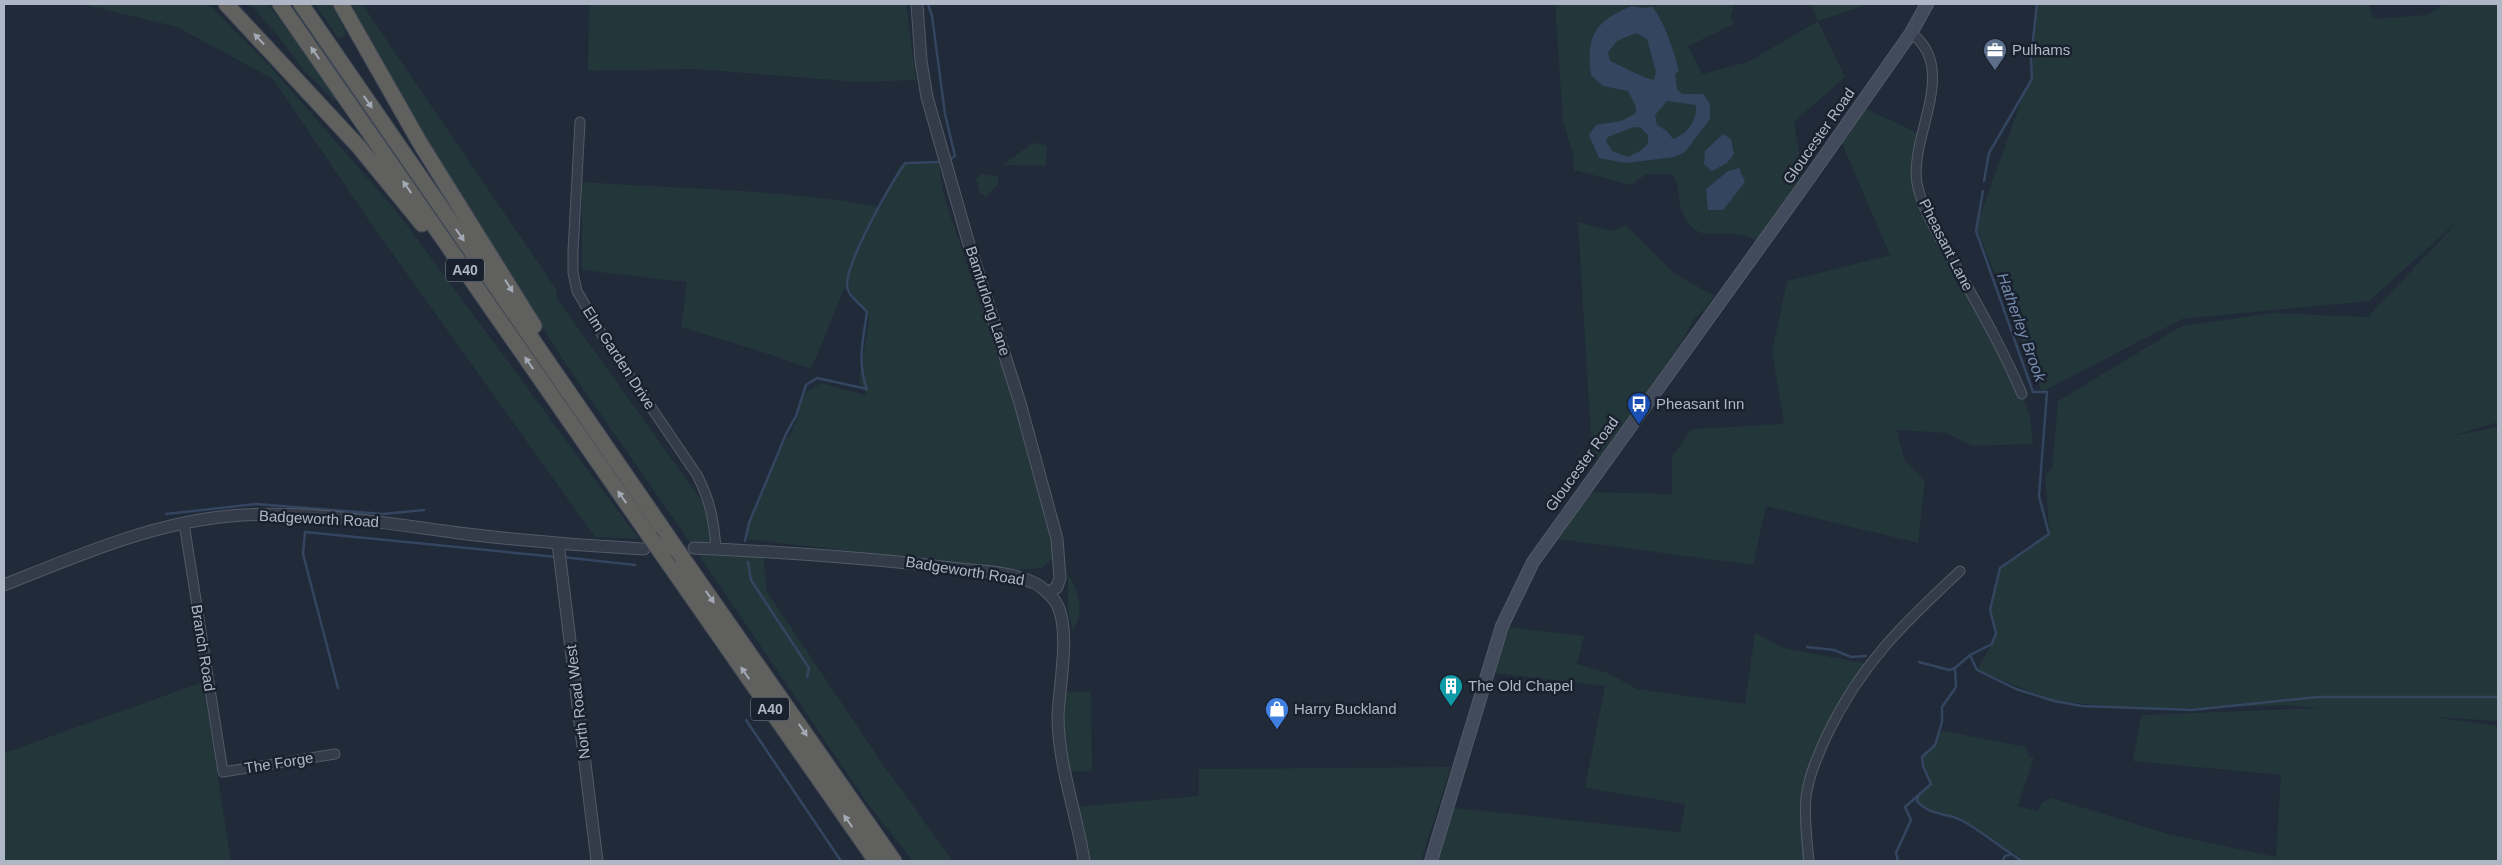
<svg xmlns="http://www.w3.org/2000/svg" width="2502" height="865" font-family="Helvetica,sans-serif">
	<rect width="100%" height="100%" fill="#212a39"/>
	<path fill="#23363a" d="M 82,4 L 207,4 L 211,7 L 270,66 L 398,213 L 639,539 L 595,537 L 370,222 L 273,79 L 177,27 Z
		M 250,4 L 268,4 L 333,90 L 336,102 L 303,69 L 283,42 Z
		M 315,4 L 331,4 L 345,30 L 345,37 L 338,38 Z
		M 351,4 L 362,4 L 556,289 L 558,300 L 714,518 L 716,549 L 763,550 L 767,592 L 884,766 L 953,861 L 913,861 L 868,804 L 694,548 L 565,363 L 458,195 Z
		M 589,4 L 906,4 L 916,80 L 858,82 L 696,69 L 588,71 Z
		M 1555,4 L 1734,4 L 1731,16 L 1734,24 L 1688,46 L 1702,74 L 1748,62 L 1818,21 L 1810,4 L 1869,4 L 1818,21 L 1845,77 L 1794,122 L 1805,184 L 1763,243 C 1755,240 1748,236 1741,235 C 1718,230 1698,245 1683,214 C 1677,202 1682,190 1672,174 L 1646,174 L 1631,185 L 1574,170 L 1573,154 L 1563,120 Z
		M 2037,4 L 2369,4 L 2373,19 L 2427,15 L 2444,4 L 2498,4 L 2498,422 L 2451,436 L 2498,427 L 2497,721 L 2432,717 L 2498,726 L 2498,861 L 2024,861 L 2011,850 L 2015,857 L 1962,820 L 1923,808 L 1917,801 L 1918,796 L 1931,784 L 1923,766 L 1922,757 L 1934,745 L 1939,730 L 2026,747 L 2029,757 L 2034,758 L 2018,806 L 2038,811 L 2042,802 L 2052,798 L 2168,834 L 2276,857 L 2281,775 L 2133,761 L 2141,715 L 2319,708 L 2283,705 L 2152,710 L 2054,701 L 1977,670 L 1992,644 L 1996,633 L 1990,610 L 2000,568 L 2047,535 L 2049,527 L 2045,474 L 2052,468 L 2058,401 L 2182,326 L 2274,313 L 2368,317 L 2459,220 L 2369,301 L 2182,319 L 2042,392 L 1976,227 L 2032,71 Z
		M 1860,106 L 1922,135 L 1919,191 L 2022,394 L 2030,418 L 2033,444 L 1972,446 L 1947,433 L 1897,430 L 1904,459 L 1925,481 L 1918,543 L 1766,506 L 1753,565 L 1550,538 L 1582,492 L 1672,494 L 1672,456 L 1692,429 L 1784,424 L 1772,352 L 1787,281 L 1890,255 L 1839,136 Z
		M 1033,143 L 1047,145 L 1046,166 L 1002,165 Z
		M 904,162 L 938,162 L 944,196 L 1014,404 L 1053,550 L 1053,558 L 1042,568 L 1010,570 L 747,539 L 751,510 L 759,503 L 782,443 L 791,434 L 798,416 L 803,394 L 821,383 L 866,395 L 859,380 L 869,321 L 867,310 L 857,302 L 846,285 L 811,369 L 772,355 L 681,327 L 687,282 L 582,270 L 582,182 C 681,189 784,189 881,207 L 899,167 Z
		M 981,174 L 998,176 L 998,184 L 986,197 L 980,193 L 976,179 Z
		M 1578,222 L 1611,231 L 1626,225 L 1674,273 L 1714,296 L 1707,307 L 1695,318 L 1677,349 L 1599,459 L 1592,454 Z
		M 1068,574 C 1079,592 1085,612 1073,631 L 1068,609 Z
		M 1502,626 L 1584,636 L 1577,664 L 1608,673 L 1637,689 L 1745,704 L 1755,633 L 1784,648 L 1868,664 L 1858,678 L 1808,783 L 1809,861 L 1431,861 L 1447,807 L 1680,832 L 1685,804 L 1585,788 L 1605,686 L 1487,672 Z
		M 203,682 L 231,861 L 4,861 L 4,753 Z
		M 1060,691 L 1091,692 L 1092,771 L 1066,772 Z
		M 1451,767 L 1421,861 L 1084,861 L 1074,807 L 1199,796 L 1199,769 Z"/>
	<path fill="#344560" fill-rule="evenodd" d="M 1632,6 L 1642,8 L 1653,7 C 1666,27 1673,48 1679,71 L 1675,74 L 1677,89 L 1682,94 L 1703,94 L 1710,104 L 1710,119 L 1685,152 L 1674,157 L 1626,163 L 1599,158 L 1589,135 L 1596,125 L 1621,121 L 1636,113 L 1636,107 L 1628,91 L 1603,86 L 1591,75 C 1586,35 1595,21 1632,6 ZM 1636,33 L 1647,39 L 1656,72 L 1654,80 C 1643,78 1622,66 1610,61 L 1608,52 L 1617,41 ZM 1667,101 L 1696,105 C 1697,120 1688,134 1673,139 L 1667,131 L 1657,125 L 1655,115 ZM 1634,127 L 1641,128 L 1648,135 L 1648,144 L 1640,151 L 1628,157 L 1612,151 L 1606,141 L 1608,137 Z
		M 1723,134 L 1731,139 L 1734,154 L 1727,163 L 1712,171 L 1704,164 L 1705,151 Z
		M 1739,168 L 1745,182 L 1723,210 L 1708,210 L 1706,189 L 1728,171 Z"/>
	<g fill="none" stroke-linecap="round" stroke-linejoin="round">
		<path stroke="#344560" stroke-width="2.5" d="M 928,4 L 932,16 L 945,114 L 955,156 L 949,160
			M 1984,181 L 1989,153 L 2032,79 L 2031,57 L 2037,4
			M 166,514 L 256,504 L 383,514 L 424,510
			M 745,541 L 749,523 L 786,434 L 796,416 L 806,385 L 817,378 L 867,389 C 857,364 863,339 867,312 C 861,304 847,296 847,285 C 847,260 890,185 905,163 L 941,162
			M 562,557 L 635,565
			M 748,562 L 751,580 L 809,668 L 807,677
			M 1807,647 L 1834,650 L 1851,657 L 1866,656
			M 1970,655 L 1977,670 L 2016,689 L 2054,701 L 2082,706 L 2192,710 L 2318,697 L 2498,697
			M 1919,662 L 1949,670 L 1955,668
			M 338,688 L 303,554 L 305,532 L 557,557
			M 746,720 L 841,861
			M 1805,780 L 1810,764
			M 1918,796 L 1917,801 C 1931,817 1947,812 1963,821 C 1983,832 2002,849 2022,861
			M 1801,818 L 1804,861
			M 2003,860 L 2005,856 L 2009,855
			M 1898,861 L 1896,853 L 1911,820 L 1905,807 L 1931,784 L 1923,766 L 1922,757 L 1935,745 L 1942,722 L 1942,707 L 1956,687 L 1955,668 L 1970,655 L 1992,644 L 1996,633 L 1990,610 L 2000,568 L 2049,534 L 2039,496 L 2047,392 L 2033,392 L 1976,231 L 1983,191"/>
		<g stroke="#525a67" stroke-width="11">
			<path id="minor" d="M 1911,33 C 1960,69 1909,136 1917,183 C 1922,210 1939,236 1952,259 C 1977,304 2002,347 2022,394
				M 580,122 L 573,251 L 573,273 L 577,291 L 604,338 L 697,475 C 710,500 714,520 716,549
				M 184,523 L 223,772 L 335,754
				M 1809,861 C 1807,840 1804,818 1806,797 C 1809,775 1818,755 1827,735 C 1861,664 1903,624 1960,571"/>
		</g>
		<g stroke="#525a67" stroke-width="13">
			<path id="tertiary" d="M 917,4 L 921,61 L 927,97 L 968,241 L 1020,403 L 1057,539 L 1060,578 L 1057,587 L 1048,593
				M 558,543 L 597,861
				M 694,548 C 780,552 865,557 950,568 C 976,571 1008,571 1032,582 C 1040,585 1050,594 1055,601 C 1072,627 1059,685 1058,716 C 1058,765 1077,814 1084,861
				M 4,585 C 77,556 152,523 230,516 C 309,509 389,524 467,534 C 526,541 585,546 644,549"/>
		</g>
		<g stroke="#525a67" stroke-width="14">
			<path id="secondary" d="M 1431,861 L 1502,626 L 1533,562 L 1805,184 L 1911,33 L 1927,4"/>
		</g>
		<g stroke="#3f4754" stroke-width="17">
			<path id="trunk" d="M 226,4 L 359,147 L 422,224
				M 280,4 L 650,537
				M 301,4 L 667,535
				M 341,4 L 420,143 L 534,326
				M 664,557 L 876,861
				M 682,557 L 894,861"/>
		</g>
		<use href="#minor" stroke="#343c49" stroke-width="9"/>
		<use href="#tertiary" stroke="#343c49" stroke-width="11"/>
		<use href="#secondary" stroke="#424b5c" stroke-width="12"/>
		<use href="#trunk" stroke="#60605e" stroke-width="15"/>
		<g stroke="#3f4754" stroke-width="17" stroke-linecap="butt">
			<path id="trunk-bridge" d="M 667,535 L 682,557
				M 650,537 L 664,557"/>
		</g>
		<use href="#trunk-bridge" stroke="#60605e" stroke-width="15"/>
	</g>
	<defs><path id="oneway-solid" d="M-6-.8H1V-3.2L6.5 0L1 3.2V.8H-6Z" transform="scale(1.25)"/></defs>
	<g fill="#a3aab6">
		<use href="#oneway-solid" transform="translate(259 39) rotate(-133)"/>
		<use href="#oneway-solid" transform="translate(315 53) rotate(-125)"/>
		<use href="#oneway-solid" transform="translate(368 102) rotate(55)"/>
		<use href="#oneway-solid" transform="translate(407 187) rotate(-125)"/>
		<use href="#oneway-solid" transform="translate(460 235) rotate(55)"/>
		<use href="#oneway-solid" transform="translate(509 286) rotate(58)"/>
		<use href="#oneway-solid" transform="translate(529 363) rotate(-125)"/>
		<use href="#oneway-solid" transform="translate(622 497) rotate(-125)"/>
		<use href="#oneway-solid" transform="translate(710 597) rotate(55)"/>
		<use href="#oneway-solid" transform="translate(745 673) rotate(-125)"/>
		<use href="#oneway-solid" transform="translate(803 730) rotate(55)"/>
		<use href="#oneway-solid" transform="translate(848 821) rotate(-125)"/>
	</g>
	<defs>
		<g id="office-pin" transform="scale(1.25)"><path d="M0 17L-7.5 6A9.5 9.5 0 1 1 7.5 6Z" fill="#5c6f8a" stroke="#1a212e"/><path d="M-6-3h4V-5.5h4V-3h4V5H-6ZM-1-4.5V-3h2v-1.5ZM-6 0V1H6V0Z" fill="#fff"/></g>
		<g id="bus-pin" transform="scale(1.25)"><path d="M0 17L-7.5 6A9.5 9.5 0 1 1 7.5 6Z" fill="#1a4fb4" stroke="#1a212e"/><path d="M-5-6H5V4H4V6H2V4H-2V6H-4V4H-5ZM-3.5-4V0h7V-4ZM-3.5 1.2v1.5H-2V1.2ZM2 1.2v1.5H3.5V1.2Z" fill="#fff"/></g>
		<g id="building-pin" transform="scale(1.25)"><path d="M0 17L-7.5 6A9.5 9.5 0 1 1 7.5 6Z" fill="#0f9aa8" stroke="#1a212e"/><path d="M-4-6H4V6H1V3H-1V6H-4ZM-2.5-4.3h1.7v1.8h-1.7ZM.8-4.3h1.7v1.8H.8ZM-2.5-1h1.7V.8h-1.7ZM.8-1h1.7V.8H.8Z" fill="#fff"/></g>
		<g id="shop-pin" transform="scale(1.25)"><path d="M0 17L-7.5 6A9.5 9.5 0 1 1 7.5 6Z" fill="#3f7fe0" stroke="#1a212e"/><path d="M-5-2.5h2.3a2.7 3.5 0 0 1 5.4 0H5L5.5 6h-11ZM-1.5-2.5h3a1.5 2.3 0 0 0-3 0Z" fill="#fff"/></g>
	</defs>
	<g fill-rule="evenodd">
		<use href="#office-pin" x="1995" y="50"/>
		<use href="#bus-pin" x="1639" y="404"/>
		<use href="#building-pin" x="1451" y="686"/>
		<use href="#shop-pin" x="1277" y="709"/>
	</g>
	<g text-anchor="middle" stroke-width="5" stroke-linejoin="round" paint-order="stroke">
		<g fill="#1a212e" stroke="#828a98" stroke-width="1">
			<rect x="446" y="258.5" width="38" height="23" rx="4"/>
			<rect x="751" y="697.5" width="38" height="23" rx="4"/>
		</g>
		<g font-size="14" font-weight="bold" fill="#afb7c6">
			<text x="465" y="275">A40</text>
			<text x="770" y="714">A40</text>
		</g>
		<g font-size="15" fill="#afb7c6" stroke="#1a212e" text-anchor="start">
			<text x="2012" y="55">Pulhams</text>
			<text x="1656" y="409">Pheasant Inn</text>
			<text x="1468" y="691">The Old Chapel</text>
			<text x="1294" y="714">Harry Buckland</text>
		</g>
		<g font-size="15" fill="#afb7c6" stroke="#1a212e">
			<text transform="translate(1819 136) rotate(-55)" y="5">Gloucester Road</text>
			<text transform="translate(1946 245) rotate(63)" y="5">Pheasant Lane</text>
			<text transform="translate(988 301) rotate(72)" y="5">Bamfurlong Lane</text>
			<text transform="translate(619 358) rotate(57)" y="5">Elm Garden Drive</text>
			<text transform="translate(1582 464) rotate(-54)" y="5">Gloucester Road</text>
			<text transform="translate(319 519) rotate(3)" y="5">Badgeworth Road</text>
			<text transform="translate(965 571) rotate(9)" y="5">Badgeworth Road</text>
			<text transform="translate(203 648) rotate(81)" y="5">Branch Road</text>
			<text transform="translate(578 702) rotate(-97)" y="5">North Road West</text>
			<text transform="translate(279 763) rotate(-9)" y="5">The Forge</text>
		</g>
		<g font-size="16" font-style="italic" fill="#768cae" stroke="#1a212e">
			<text transform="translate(2022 327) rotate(70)" y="6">Hatherley Brook</text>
		</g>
	</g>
	<rect width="2502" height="865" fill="none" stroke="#afb7c6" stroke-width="10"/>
</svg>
